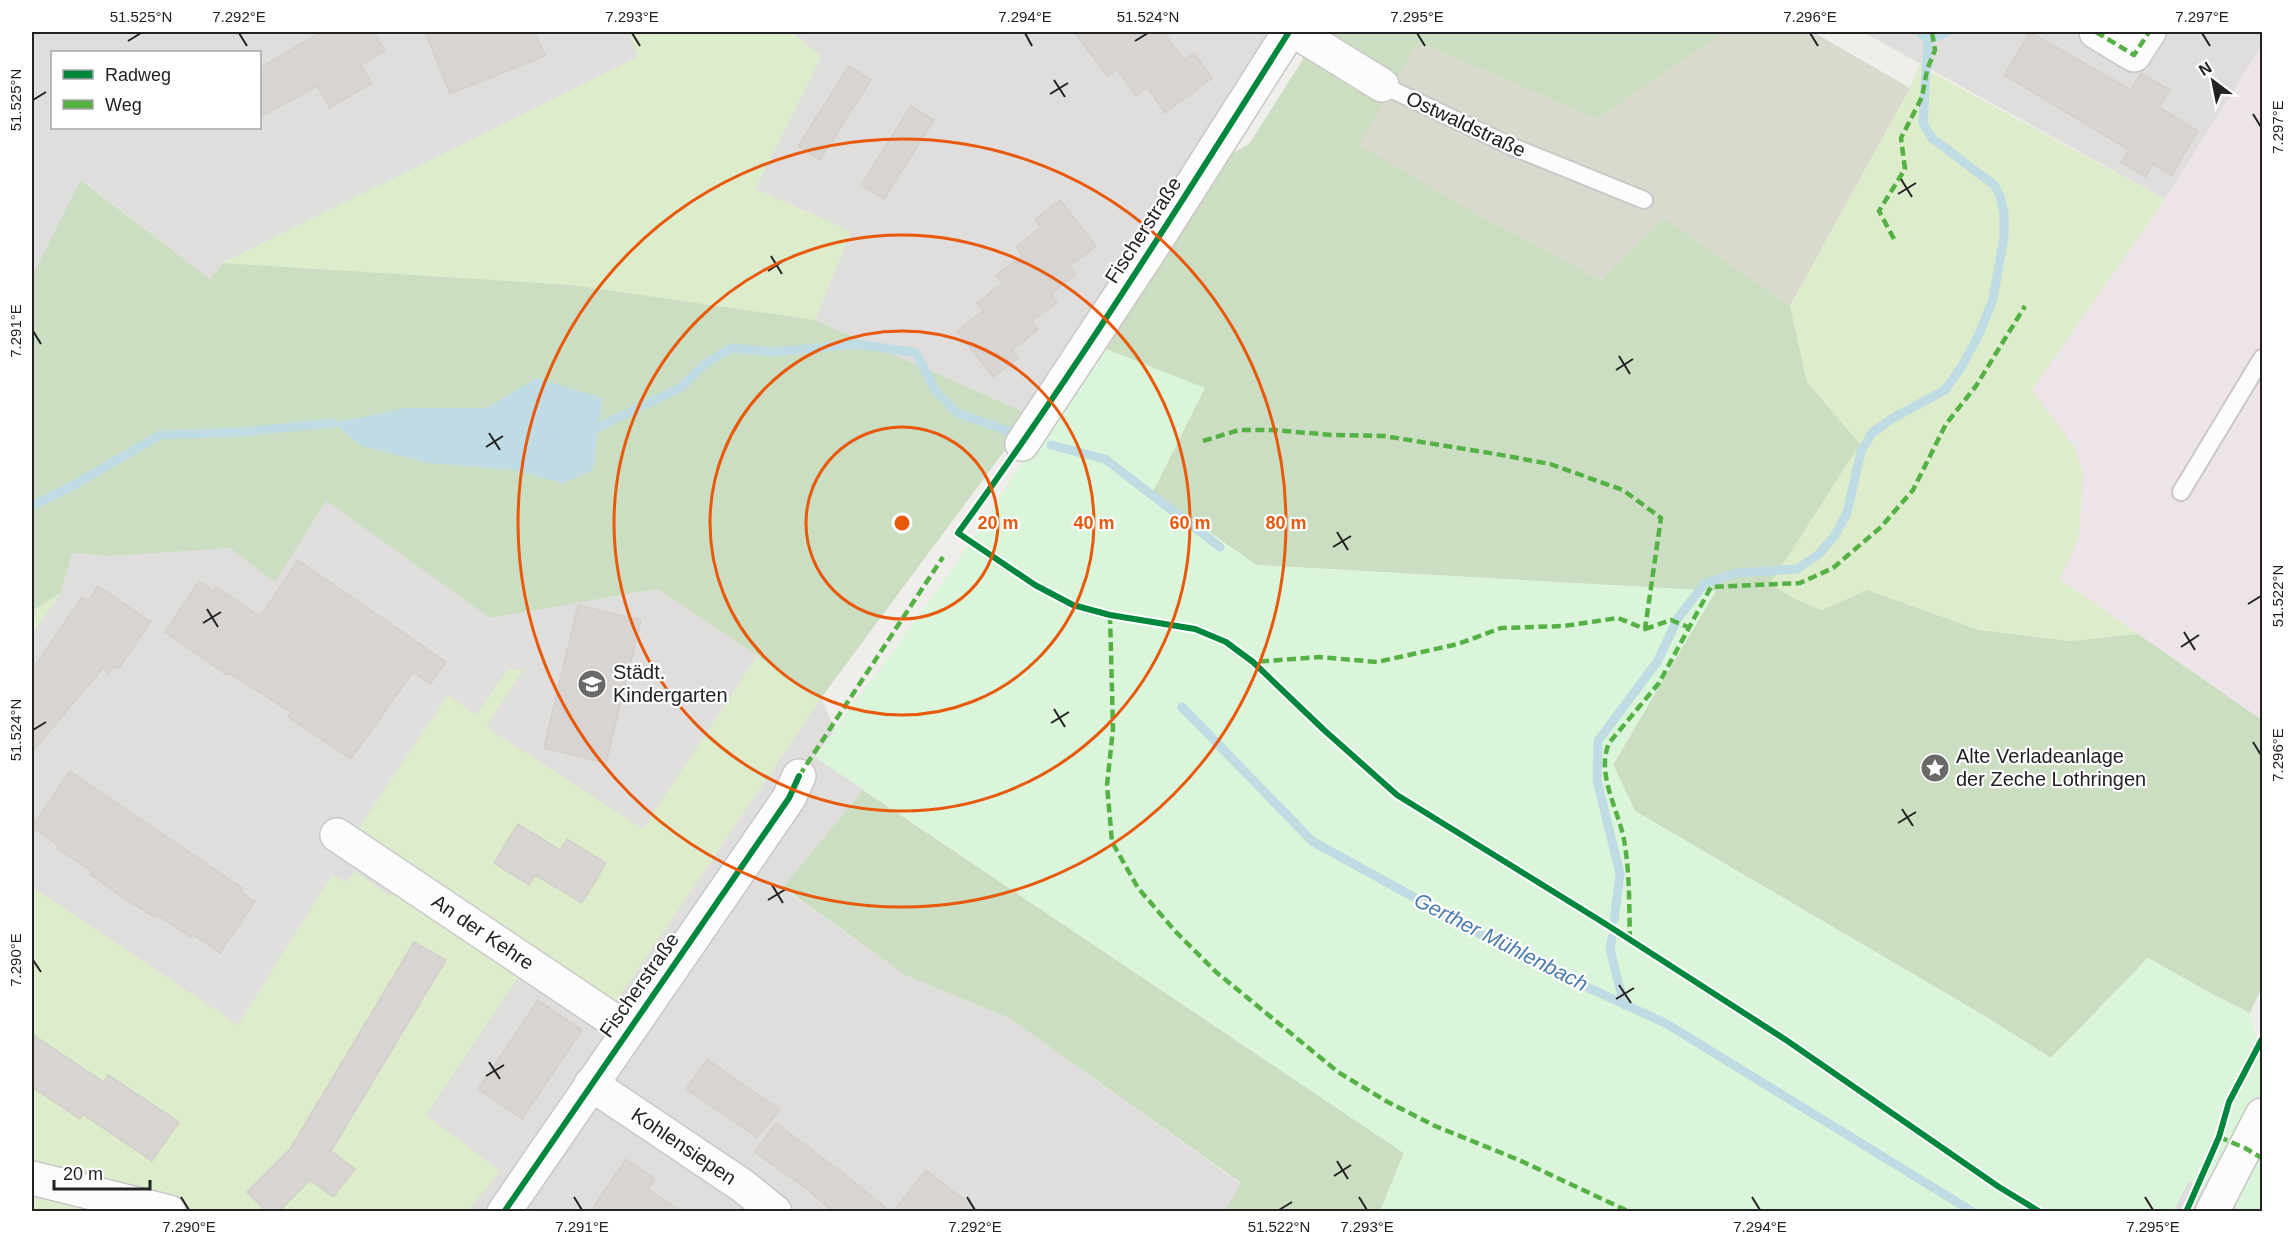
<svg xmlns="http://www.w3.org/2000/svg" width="2294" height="1243" font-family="Helvetica,sans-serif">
	<rect width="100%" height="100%" fill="#f0eeeb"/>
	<path fill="#dfdedc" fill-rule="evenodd" d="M 32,32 L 628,32 L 639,57 L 223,263 L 210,279 L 82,180 L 32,276 ZM 52,52 L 260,52 L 260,128 L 52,128 Z
		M 791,32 L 1275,32 L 1031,415 L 815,320 L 851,231 L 755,189 L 821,56 Z
		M 1863,32 L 2262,32 L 2262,46 L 2165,199 Z
		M 326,501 L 490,618 L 657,589 L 821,698 L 863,790 L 783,888 L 905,975 L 1009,1018 L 1241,1184 L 1225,1212 L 32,1212 L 32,611 L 61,593 L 72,553 L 110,556 L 230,547 Z"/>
	<path fill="#ede4e9" d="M 2262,46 L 2262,720 L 2059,579 L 2079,538 L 2032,390 L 2165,199 Z"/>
	<path fill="#d9d9cd" d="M 1725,32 L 1813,32 L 1910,88 L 1790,306 L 1664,218 L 1601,280 L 1477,214 L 1358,145 L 1418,42 L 1597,119 Z"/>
	<path fill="#ddeccb" d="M 628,32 L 791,32 L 821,56 L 755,189 L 851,231 L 815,320 L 572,285 L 223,263 L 638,57 Z
		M 1920,63 L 1927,70 L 2165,199 L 2032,390 L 2075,448 L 2083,474 L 2079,538 L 2060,579 L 2138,634 L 2070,641 L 1979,630 L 1867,590 L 1822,610 L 1797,600 L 1769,583 L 1860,444 L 1807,382 L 1790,306 L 1910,88 Z
		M 61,593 L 32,634 L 32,611 Z
		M 757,656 L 821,698 L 614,1005 L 537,949 L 426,1115 L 500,1171 L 468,1211 L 32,1211 L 32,887 L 238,1025 L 332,875 L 346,882 L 356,871 L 389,896 L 404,860 L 358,829 L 448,695 L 476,715 L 508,669 L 523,670 L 486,727 L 643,829 Z"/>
	<path fill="#cbdec1" d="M 1314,32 L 1725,32 L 1597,119 L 1418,42 L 1359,145 L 1477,214 L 1601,280 L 1664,218 L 1790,306 L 1807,382 L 1860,444 L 1770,584 L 1797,600 L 1822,610 L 1867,590 L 1979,630 L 2070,641 L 2138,634 L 2262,720 L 2262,987 L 2250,1013 L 2212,994 L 2148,958 L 2051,1058 L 1983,1015 L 1635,811 L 1613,765 L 1715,591 L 1256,565 L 1153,492 L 1099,346 L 1218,161 L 1249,144 L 1302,61 Z
		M 81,180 L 210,279 L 223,263 L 572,285 L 815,320 L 1031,415 L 821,698 L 657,589 L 490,618 L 326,501 L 275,582 L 230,548 L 110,556 L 72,553 L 61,593 L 32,611 L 32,276 Z
		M 863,790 L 1404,1153 L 1380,1211 L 1225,1211 L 1241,1183 L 1009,1018 L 905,975 L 783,887 Z"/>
	<path fill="#daf5da" d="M 1099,346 L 1205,388 L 1153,492 L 1256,565 L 1716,591 L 1613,764 L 1635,811 L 1983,1015 L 2051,1058 L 2148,958 L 2212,994 L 2250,1013 L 2262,1064 L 2262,1211 L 1380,1211 L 1404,1153 L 815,757 L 947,577 Z"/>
	<path fill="#e0dfde" d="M 326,501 L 490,618 L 526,638 L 475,711 L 448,695 L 358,829 L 238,1025 L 192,993 L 412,671 L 430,684 L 446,663 L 291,557 Z"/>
	<path fill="#bfdbe3" d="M 537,378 L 602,398 L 593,470 L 563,483 L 513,470 L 428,463 L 361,446 L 333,423 L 405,408 L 486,408 Z"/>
	<path fill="#dedddd" d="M 2189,1181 L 2237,1207 L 2235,1211 L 2173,1212 Z"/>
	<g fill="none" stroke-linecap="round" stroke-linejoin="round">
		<path stroke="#bfdbe3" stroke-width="9" d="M 1928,40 L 1947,32
			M 599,427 L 681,387 L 705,364 L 731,348 L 772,352 L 858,344 L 916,353 L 935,390 L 957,413 L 1011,432
			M 1051,445 L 1105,459 L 1220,547
			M 32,506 L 72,486 L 160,435 L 242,432 L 333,423
			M 1182,707 L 1312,841 L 1522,957 L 1667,1024 L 1973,1212
			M 1614,920 L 1620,874 L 1597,780 L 1598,741 L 1657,662 L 1678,618 L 1705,583 L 1737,573 L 1797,569 L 1818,555 L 1835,535 L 1847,513 L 1861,451 L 1872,433 L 1893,418 L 1945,390 L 1962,366 L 1980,332 L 1993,299 L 2004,237 L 2004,213 L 2000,196 L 1994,185 L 1932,138 L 1923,123 L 1928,40 L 1920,32
			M 1612,938 L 1610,949 L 1624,1005"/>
	</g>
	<path fill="#d7d4d2" stroke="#d3d0cc" stroke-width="1.5" d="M 321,32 L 374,32 L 385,51 L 361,65 L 372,83 L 330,108 L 317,86 L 260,117 L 260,68 Z
		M 425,32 L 535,32 L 545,56 L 450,94 Z
		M 1074,32 L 1163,32 L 1184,60 L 1194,53 L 1212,78 L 1165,113 L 1147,87 L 1136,96 L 1117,69 L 1107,76 Z
		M 2030,32 L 2131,90 L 2141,73 L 2170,90 L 2159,107 L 2198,131 L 2171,176 L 2153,164 L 2146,177 L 2121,162 L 2129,150 L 2004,75 Z
		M 849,66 L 871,80 L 820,160 L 798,146 Z
		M 911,106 L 934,120 L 884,199 L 861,185 Z
		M 1060,200 L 1096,246 L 1070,266 L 1076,274 L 1051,294 L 1057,302 L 1031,322 L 1038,330 L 1012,350 L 1018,358 L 993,377 L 957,331 L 983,311 L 977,303 L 1003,283 L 996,275 L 1022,255 L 1016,247 L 1041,227 L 1035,219 Z
		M 298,560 L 446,662 L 430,684 L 413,672 L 351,759 L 288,717 L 291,712 L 229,673 L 227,675 L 165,632 L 199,581 L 214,591 L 217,587 L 260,617 Z
		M 98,586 L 151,622 L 118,669 L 114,666 L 109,673 L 103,668 L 32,752 L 32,670 L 82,597 L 88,601 Z
		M 578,605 L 641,620 L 606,763 L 544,748 Z
		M 70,771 L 242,888 L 240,891 L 255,902 L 220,953 L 192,934 L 191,937 L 156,914 L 154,917 L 119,895 L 90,874 L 92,871 L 57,848 L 59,846 L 32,827 Z
		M 518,824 L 560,850 L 567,839 L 606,863 L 582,903 L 535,875 L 529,885 L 494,863 Z
		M 414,942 L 446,960 L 331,1151 L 355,1169 L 333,1197 L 310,1180 L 278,1212 L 267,1212 L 247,1192 L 290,1149 Z
		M 538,1000 L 582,1030 L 522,1119 L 478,1089 Z
		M 32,1034 L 104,1082 L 108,1075 L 179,1122 L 152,1161 L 82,1114 L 80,1119 L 32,1087 Z
		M 707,1059 L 780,1110 L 757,1137 L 686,1089 Z
		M 776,1123 L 847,1176 L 891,1212 L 834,1212 L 804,1187 L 755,1152 Z
		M 626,1159 L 655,1179 L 648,1189 L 682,1212 L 590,1212 Z
		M 926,1170 L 980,1212 L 893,1212 Z"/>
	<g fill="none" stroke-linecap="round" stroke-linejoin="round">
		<g stroke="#c9c8c7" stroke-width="20">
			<path id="service" d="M 1382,85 L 1513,147 L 1644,200
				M 2181,492 L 2262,358"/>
		</g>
		<g stroke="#c9c8c7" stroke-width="36">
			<path id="minor" d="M 1296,32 L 1382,85
				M 2096,32 L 2134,55 L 2149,32
				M 1022,444 L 1158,238 L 1289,32
				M 337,835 L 628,1030
				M 591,1084 L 743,1186 L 775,1212
				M 32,1178 L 169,1212
				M 504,1212 L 789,798 L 799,776"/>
		</g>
		<g stroke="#c9c8c7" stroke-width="36">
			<path id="tertiary" d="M 2212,1212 L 2262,1115"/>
		</g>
		<use href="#service" stroke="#fdfcfc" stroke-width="16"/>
		<use href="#minor" stroke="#fdfcfc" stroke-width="33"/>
		<use href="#tertiary" stroke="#fdfcfc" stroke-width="33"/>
		<path stroke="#55b145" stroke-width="4.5" stroke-dasharray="9 4.5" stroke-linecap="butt" d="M 2096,32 L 2134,55 L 2149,32
			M 1894,239 L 1879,211 L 1905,169 L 1901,138 L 1922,97 L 1927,70 L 1935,50 L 1932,32
			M 1203,441 L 1239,430 L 1273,430 L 1332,435 L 1384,436 L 1496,454 L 1550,464 L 1623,490 L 1661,518 L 1645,629 L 1618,618 L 1564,626 L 1501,628 L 1458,644 L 1377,662 L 1319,657 L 1253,662
			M 1110,615 L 1113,729 L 1107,785 L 1112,842 L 1138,888 L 1175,931 L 1216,972 L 1338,1072 L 1386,1101 L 1435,1126 L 1519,1160 L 1630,1212
			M 1645,629 L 1671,620 L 1688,627
			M 799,776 L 943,557
			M 1630,940 C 1629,909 1630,877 1625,846 C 1621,813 1595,776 1609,743 L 1659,683 L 1711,587 L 1800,583 L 1833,568 L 1881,527 L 1913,490 L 1946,424 L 1976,386 L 2025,306
			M 2219,1137 L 2245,1148 L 2262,1158"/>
		<g stroke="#fff" stroke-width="10">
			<path id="cycleway" d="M 1289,32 C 1182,201 1076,371 958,533 L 1035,585 L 1073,605 L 1110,615 L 1195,629 L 1226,642 L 1253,662 L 1324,730 L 1397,795 L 1604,923 L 1786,1040 L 1999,1187 L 2040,1212
				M 504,1212 L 789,798 L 799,776
				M 2186,1212 L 2219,1137 L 2229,1102 L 2262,1039"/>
		</g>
		<use href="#cycleway" stroke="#00873e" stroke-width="6"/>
	</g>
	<path fill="none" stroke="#222" stroke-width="2" d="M 239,33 L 247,46M 632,33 L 640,46M 1025,33 L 1032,46M 1417,33 L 1425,46M 1810,33 L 1818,46M 2202,33 L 2210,46M 128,41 L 141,33M 1135,41 L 1148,33M 1054,80 L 1065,97M 1050,94 L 1068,83M 33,100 L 46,92M 2253,114 L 2261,127M 1901,179 L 1912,197M 1898,194 L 1916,183M 771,256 L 782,274M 768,271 L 786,259M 33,331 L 41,344M 1619,356 L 1630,374M 1616,370 L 1633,359M 489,433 L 500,450M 486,447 L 503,436M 1337,532 L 1348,550M 1333,547 L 1351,536M 2248,604 L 2261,596M 207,609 L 218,627M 203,623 L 221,612M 2184,632 L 2195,650M 2181,647 L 2199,635M 1054,709 L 1065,727M 1051,723 L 1069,712M 33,730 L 46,722M 2253,742 L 2261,755M 1902,809 L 1913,826M 1898,823 L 1916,812M 772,885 L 783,903M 768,900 L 786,889M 33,960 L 41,972M 1619,985 L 1631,1003M 1616,999 L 1634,988M 489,1062 L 500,1079M 486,1076 L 504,1065M 1337,1161 L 1348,1179M 1334,1176 L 1351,1165M 181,1197 L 189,1210M 574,1197 L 582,1210M 967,1197 L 975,1210M 1359,1197 L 1367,1210M 1752,1197 L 1760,1210M 2145,1197 L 2153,1210M 1279,1210 L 1292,1202"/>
	<g fill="none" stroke="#e8590c" stroke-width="3">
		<circle cx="902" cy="523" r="96"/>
		<circle cx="902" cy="523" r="192"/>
		<circle cx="902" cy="523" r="288"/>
		<circle cx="902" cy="523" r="384"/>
	</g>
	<defs>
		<g id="school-disc" transform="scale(1.5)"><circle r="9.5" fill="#6a6968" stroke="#fff"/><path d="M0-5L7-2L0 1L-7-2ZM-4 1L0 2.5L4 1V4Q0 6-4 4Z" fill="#fff"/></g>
		<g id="sight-disc" transform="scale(1.5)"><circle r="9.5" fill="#6a6968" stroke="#fff"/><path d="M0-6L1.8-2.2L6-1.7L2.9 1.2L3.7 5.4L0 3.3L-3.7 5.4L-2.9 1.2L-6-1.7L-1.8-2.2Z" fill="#fff"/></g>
	</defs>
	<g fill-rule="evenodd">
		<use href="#school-disc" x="592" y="684"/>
		<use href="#sight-disc" x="1935" y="768"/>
	</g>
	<g text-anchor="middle" stroke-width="4.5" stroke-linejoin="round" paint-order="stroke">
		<g font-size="20" fill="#222" stroke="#fff">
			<text transform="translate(1466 124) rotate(25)" y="7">Ostwaldstraße</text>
			<text transform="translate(1143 230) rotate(-57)" y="7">Fischerstraße</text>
			<text transform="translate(483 932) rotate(34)" y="7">An der Kehre</text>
			<text transform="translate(639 985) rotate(-55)" y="7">Fischerstraße</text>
			<text transform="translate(684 1146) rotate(34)" y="7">Kohlensiepen</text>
		</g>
		<g font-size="20" fill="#222" stroke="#fff" text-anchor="start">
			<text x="613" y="679">Städt.<tspan x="613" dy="23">Kindergarten</tspan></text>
			<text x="1956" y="763">Alte Verladeanlage<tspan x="1956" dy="23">der Zeche Lothringen</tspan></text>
		</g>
		<g font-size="21" font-style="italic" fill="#4a7aab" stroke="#fff">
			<text transform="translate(1501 942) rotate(27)" y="7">Gerther Mühlenbach</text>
		</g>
	</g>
	<circle cx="902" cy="523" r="9" fill="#e8590c" stroke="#fff" stroke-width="3"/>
	<g font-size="18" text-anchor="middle" font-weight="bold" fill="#e8590c" stroke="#fff" stroke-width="4.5" stroke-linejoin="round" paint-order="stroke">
		<text x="998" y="529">20 m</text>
		<text x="1094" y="529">40 m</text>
		<text x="1190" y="529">60 m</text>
		<text x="1286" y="529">80 m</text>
	</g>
	<rect width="2294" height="1243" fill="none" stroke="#ffffff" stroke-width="66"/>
	<rect x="51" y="51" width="210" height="78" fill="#ffffff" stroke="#a7a7a7" stroke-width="1.5"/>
	<rect x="63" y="70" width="30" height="9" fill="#00873e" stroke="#a7a7a7" stroke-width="1.5"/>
	<text x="105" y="81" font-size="18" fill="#222222">Radweg</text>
	<rect x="63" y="100" width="30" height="9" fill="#55b145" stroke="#a7a7a7" stroke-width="1.5"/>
	<text x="105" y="111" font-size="18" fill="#222222">Weg</text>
	<g transform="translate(2213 81) rotate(328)" stroke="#ffffff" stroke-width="4.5" paint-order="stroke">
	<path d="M0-4.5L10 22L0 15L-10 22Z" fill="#222222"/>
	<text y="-9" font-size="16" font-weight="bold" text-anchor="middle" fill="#222222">N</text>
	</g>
	<path d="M54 1180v9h96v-9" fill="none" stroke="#222222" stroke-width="3"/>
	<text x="63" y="1180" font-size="18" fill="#222222" stroke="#ffffff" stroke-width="4.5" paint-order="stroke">20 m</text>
	<rect x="33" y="33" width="2228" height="1177" fill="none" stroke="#222" stroke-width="2"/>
	<g font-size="15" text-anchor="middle" fill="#222">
		<text x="141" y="22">51.525°N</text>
		<text x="239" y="22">7.292°E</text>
		<text x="632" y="22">7.293°E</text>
		<text x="1025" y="22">7.294°E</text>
		<text x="1148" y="22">51.524°N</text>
		<text x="1417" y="22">7.295°E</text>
		<text x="1810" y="22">7.296°E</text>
		<text x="2202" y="22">7.297°E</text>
		<text transform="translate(16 100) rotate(-90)" y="5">51.525°N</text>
		<text transform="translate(2278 127) rotate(-90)" y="5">7.297°E</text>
		<text transform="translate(16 331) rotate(-90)" y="5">7.291°E</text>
		<text transform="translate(2278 596) rotate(-90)" y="5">51.522°N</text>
		<text transform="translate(16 730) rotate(-90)" y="5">51.524°N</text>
		<text transform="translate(2278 755) rotate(-90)" y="5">7.296°E</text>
		<text transform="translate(16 960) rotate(-90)" y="5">7.290°E</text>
		<text x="189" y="1232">7.290°E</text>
		<text x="582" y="1232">7.291°E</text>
		<text x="975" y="1232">7.292°E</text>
		<text x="1279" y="1232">51.522°N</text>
		<text x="1367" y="1232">7.293°E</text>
		<text x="1760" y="1232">7.294°E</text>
		<text x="2153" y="1232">7.295°E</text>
	</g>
</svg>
